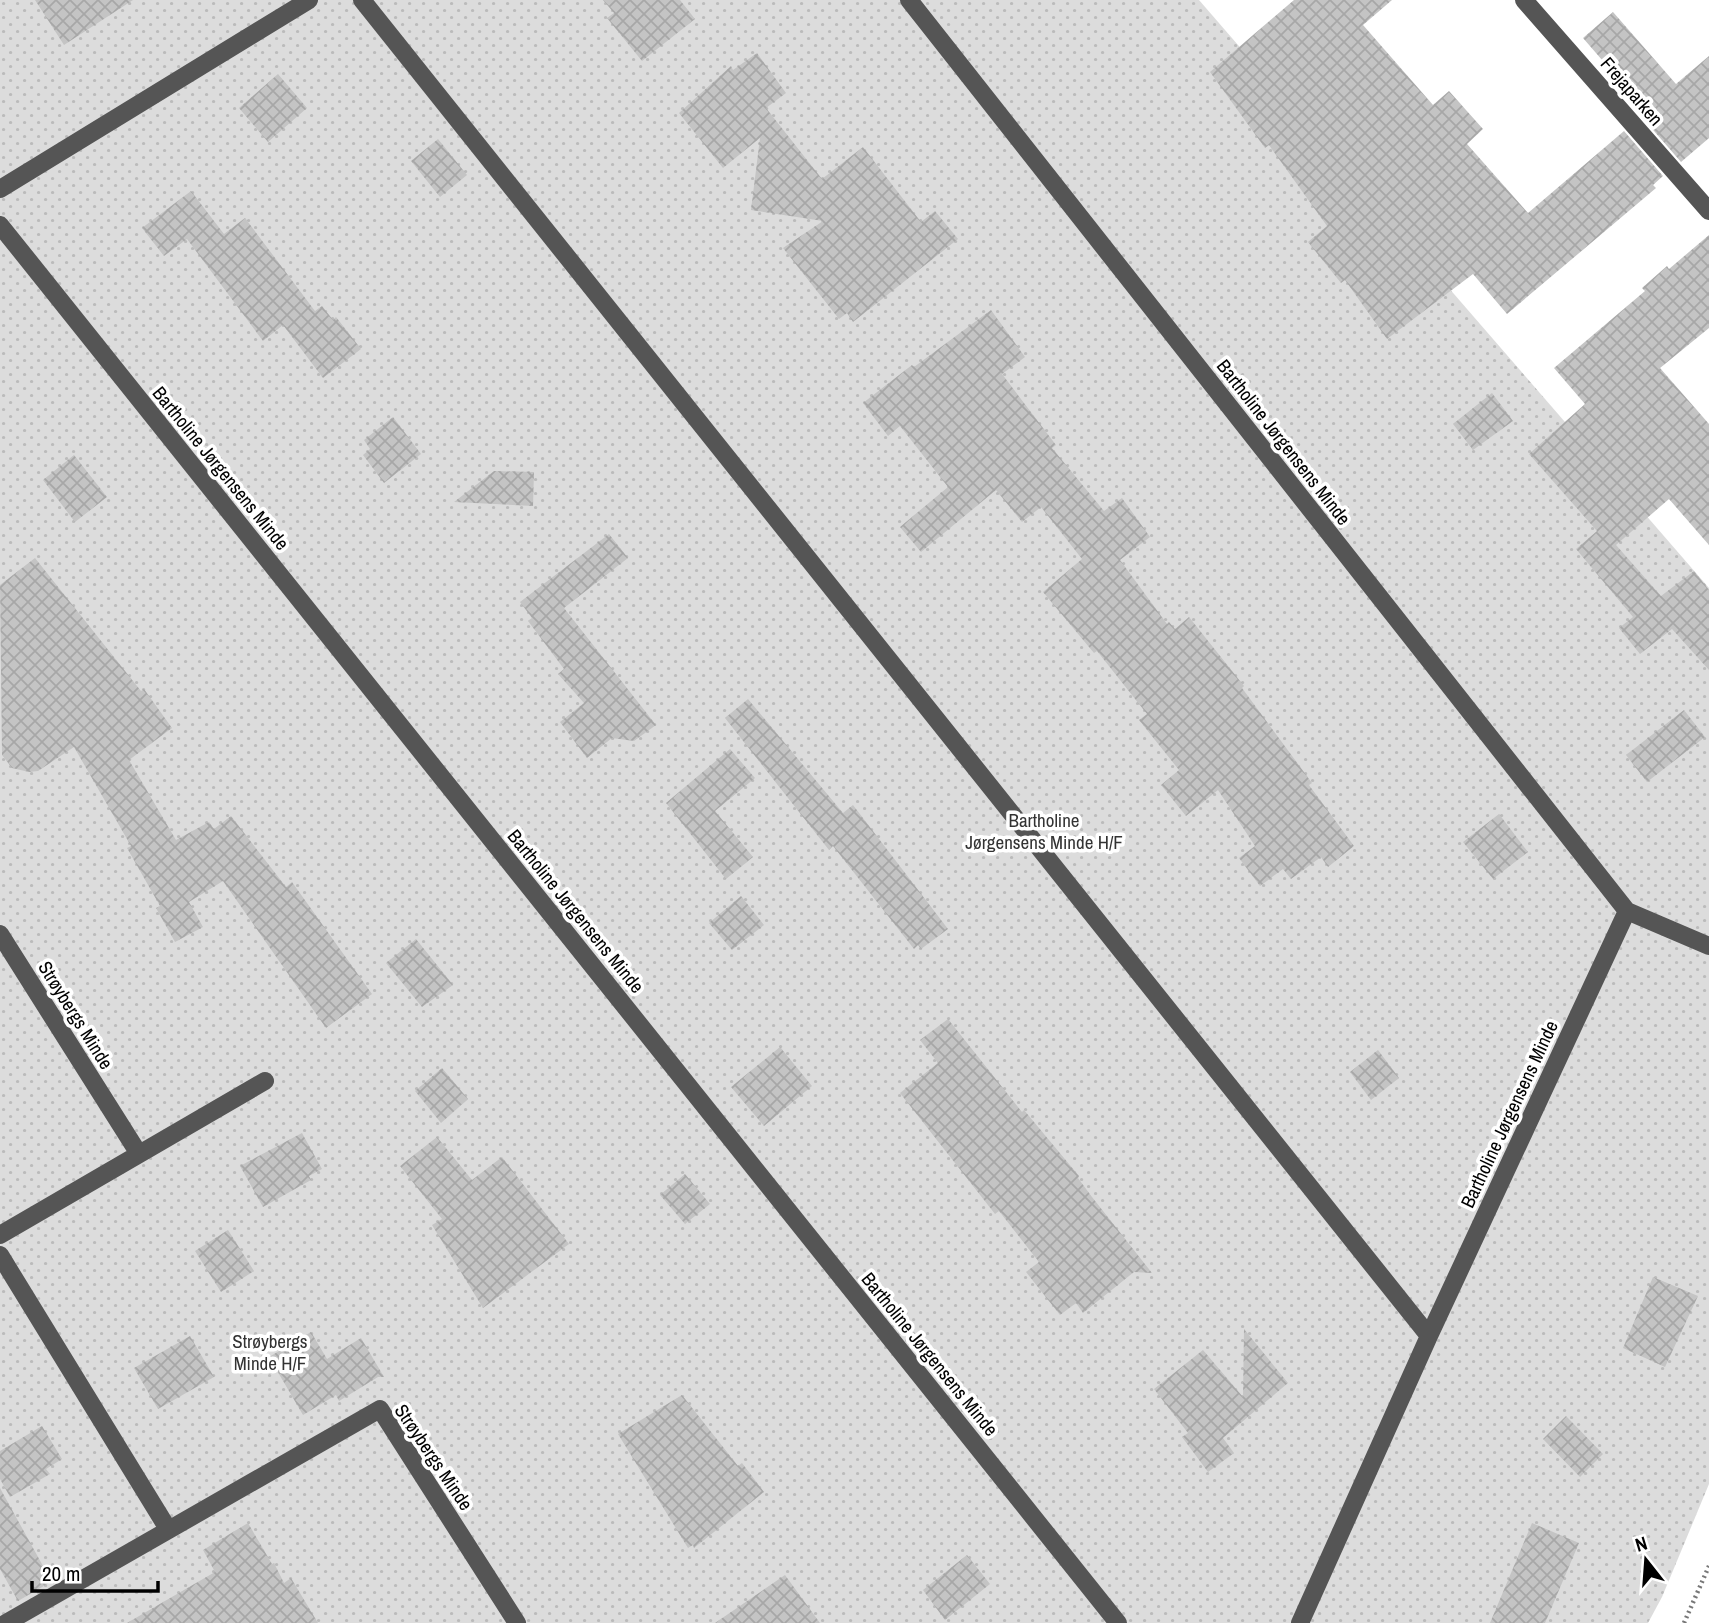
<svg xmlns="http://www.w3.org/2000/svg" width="1709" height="1623" font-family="'Archivo Narrow',sans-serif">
	<defs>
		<pattern id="garden-dots" width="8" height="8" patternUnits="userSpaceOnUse" patternTransform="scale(1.75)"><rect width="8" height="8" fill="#dcdcdc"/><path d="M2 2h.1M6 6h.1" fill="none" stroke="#bbb" stroke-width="1.8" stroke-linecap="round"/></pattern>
		<pattern id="building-cross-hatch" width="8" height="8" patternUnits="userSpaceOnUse" patternTransform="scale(1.75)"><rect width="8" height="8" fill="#c4c4c4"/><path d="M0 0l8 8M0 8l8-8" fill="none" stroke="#a7a7a7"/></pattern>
	</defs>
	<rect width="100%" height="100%" fill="#fff"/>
	<path fill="url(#garden-dots)" d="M 0,0 L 1199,0 L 1709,588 L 1709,1484 L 1662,1597 L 1648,1623 L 0,1623 Z"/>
	<path fill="url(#building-cross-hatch)" d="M 35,0 L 133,0 L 64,45 Z
		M 603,0 L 680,0 L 695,19 L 642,61 L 607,18 L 614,13 Z
		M 1294,0 L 1392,0 L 1363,25 L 1433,105 L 1449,91 L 1483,129 L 1467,144 L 1528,213 L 1624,131 L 1663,176 L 1653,185 L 1656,188 L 1507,314 L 1473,274 L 1387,339 L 1345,280 L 1341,283 L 1308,242 L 1327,226 L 1269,145 L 1265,148 L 1210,72 Z
		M 1613,12 L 1676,84 L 1709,56 L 1709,138 L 1681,162 L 1641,116 L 1647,112 L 1583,38 Z
		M 757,53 L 786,93 L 766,108 L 822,179 L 863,147 L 921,222 L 935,211 L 958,239 L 853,322 L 847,313 L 839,319 L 783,248 L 823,221 L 751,210 L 760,138 L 723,168 L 679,113 L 731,66 L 733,70 Z
		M 278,74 L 307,108 L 268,142 L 239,108 Z
		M 438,139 L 467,175 L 440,197 L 411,161 Z
		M 191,191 L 224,234 L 245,218 L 315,311 L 322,306 L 333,320 L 336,317 L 361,349 L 323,378 L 283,325 L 263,341 L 187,239 L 164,256 L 142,228 Z
		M 1709,235 L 1709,328 L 1660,368 L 1709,424 L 1709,545 L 1669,499 L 1616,545 L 1661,596 L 1694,571 L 1709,590 L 1709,670 L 1672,629 L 1640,654 L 1619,628 L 1633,617 L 1576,549 L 1597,531 L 1529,454 L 1585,404 L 1554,368 L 1645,291 L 1642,288 L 1667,266 L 1669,269 Z
		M 991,310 L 1025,357 L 1002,374 L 1056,445 L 1052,448 L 1104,511 L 1122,498 L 1150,537 L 1120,560 L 1167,624 L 1169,622 L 1175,629 L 1189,617 L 1244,686 L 1242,688 L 1312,783 L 1309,785 L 1354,846 L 1328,867 L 1321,857 L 1291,879 L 1283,869 L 1260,886 L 1239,858 L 1255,846 L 1218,790 L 1186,816 L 1161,785 L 1179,770 L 1139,720 L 1147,714 L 1097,651 L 1094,653 L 1043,592 L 1082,559 L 1041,507 L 1022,522 L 996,490 L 921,552 L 900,527 L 948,487 L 900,426 L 888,436 L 863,403 L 912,365 L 914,367 Z
		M 1492,393 L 1513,421 L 1473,450 L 1453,424 Z
		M 393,417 L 421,454 L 384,483 L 363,455 L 370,449 L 364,440 Z
		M 74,455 L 107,497 L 75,522 L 43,480 Z
		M 494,471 L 534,472 L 533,506 L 454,502 Z
		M 609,534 L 628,558 L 564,608 L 656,725 L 634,741 L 612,738 L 587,758 L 560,722 L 584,703 L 558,674 L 564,669 L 528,621 L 532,618 L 520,602 Z
		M 35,558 L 141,691 L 144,689 L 172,728 L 129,760 L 176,840 L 209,822 L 214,829 L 231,816 L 286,887 L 292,882 L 372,994 L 326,1028 L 223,881 L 189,902 L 203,927 L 175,942 L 156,908 L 160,906 L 127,848 L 131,846 L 74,747 L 38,771 L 29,772 L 12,768 L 2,755 L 0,585 Z
		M 748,699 L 843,813 L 853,805 L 948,929 L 921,949 L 918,945 L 914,949 L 833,846 L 829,850 L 725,718 Z
		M 1684,710 L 1705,737 L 1647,782 L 1626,755 Z
		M 730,749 L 755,778 L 715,811 L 753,857 L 726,879 L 666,803 Z
		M 1499,814 L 1528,852 L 1493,879 L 1463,842 Z
		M 741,896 L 764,925 L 732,950 L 709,923 Z
		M 416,939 L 453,985 L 422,1007 L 386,963 Z
		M 948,1019 L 1022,1112 L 1024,1110 L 1079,1176 L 1078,1178 L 1092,1197 L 1152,1273 L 1134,1272 L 1083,1313 L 1076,1303 L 1060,1315 L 1026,1272 L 1039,1262 L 999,1211 L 995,1214 L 900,1093 L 938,1063 L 920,1040 Z
		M 780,1047 L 812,1086 L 764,1126 L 731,1087 Z
		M 1378,1050 L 1399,1078 L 1371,1100 L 1350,1072 Z
		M 442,1068 L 468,1099 L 441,1123 L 415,1091 Z
		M 302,1133 L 322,1169 L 309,1176 L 311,1180 L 263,1207 L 240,1166 Z
		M 437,1137 L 472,1180 L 502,1157 L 569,1244 L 483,1308 L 432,1225 L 442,1219 L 400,1166 Z
		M 685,1174 L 710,1204 L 685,1224 L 660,1195 Z
		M 228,1230 L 254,1271 L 221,1292 L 195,1251 Z
		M 1653,1277 L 1698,1296 L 1665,1367 L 1623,1348 Z
		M 1244,1329 L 1288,1383 L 1223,1438 L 1234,1453 L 1208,1472 L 1182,1437 L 1188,1433 L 1154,1389 L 1203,1350 L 1243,1397 Z
		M 311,1332 L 327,1359 L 361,1338 L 384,1377 L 378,1377 L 339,1401 L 336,1395 L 303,1415 L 269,1357 Z
		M 190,1336 L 214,1377 L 158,1409 L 134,1368 Z
		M 682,1395 L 738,1466 L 742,1463 L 764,1492 L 694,1548 L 693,1545 L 688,1548 L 618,1434 Z
		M 1566,1416 L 1603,1454 L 1580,1477 L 1543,1439 Z
		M 42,1426 L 62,1459 L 46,1469 L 50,1474 L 10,1497 L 0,1479 L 0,1451 Z
		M 0,1488 L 43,1566 L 41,1568 L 49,1583 L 18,1601 L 0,1569 Z
		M 248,1523 L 272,1564 L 274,1563 L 284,1583 L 291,1578 L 318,1623 L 127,1623 L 215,1572 L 203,1550 Z
		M 1532,1523 L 1579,1543 L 1545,1623 L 1490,1623 Z
		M 967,1555 L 990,1584 L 945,1620 L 923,1590 Z
		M 785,1575 L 820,1623 L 715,1623 Z"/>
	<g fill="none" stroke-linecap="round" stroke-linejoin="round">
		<path stroke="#777" stroke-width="4.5" stroke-dasharray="2 3.5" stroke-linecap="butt" d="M 1684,1623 L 1709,1566"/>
		<path stroke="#555" stroke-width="18" d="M 362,0 L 1429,1336
			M 909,0 L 1627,911 L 1429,1336 L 1300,1623
			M 1524,0 L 1709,211
			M 0,189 L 309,0
			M 0,225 L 1118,1623
			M 1627,911 L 1709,946
			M 0,934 L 139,1154
			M 0,1235 L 265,1081
			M 0,1255 L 168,1529
			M 6,1623 L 380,1409 L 517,1623"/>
	</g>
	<g text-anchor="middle" stroke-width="7" stroke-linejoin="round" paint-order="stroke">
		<g font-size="19" fill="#000" stroke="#fff">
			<text transform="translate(1632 91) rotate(49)" y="7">Frejaparken</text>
			<text transform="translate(1284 442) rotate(52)" y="7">Bartholine Jørgensens Minde</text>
			<text transform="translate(221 468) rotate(51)" y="7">Bartholine Jørgensens Minde</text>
			<text transform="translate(576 911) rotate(51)" y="7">Bartholine Jørgensens Minde</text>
			<text transform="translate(76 1015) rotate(58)" y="7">Strøybergs Minde</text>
			<text transform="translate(1509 1114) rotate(-65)" y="7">Bartholine Jørgensens Minde</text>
			<text transform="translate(930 1354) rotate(51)" y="7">Bartholine Jørgensens Minde</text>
			<text transform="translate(434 1457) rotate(56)" y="7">Strøybergs Minde</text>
		</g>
		<g font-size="19" fill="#333" stroke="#fff">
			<text x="1044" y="827">Bartholine<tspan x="1044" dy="22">Jørgensens Minde H/F</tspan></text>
			<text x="270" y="1348">Strøybergs<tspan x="270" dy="22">Minde H/F</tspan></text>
		</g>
	</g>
	<g transform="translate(1646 1560) rotate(343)" stroke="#ffffff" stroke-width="5" paint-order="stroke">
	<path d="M0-5L12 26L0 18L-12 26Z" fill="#000000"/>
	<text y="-10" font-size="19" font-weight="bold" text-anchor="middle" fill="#000000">N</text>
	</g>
	<path d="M32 1581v10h126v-10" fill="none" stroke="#000000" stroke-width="3.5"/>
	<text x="42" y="1581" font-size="21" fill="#000000" stroke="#ffffff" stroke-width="5" paint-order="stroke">20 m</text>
</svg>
